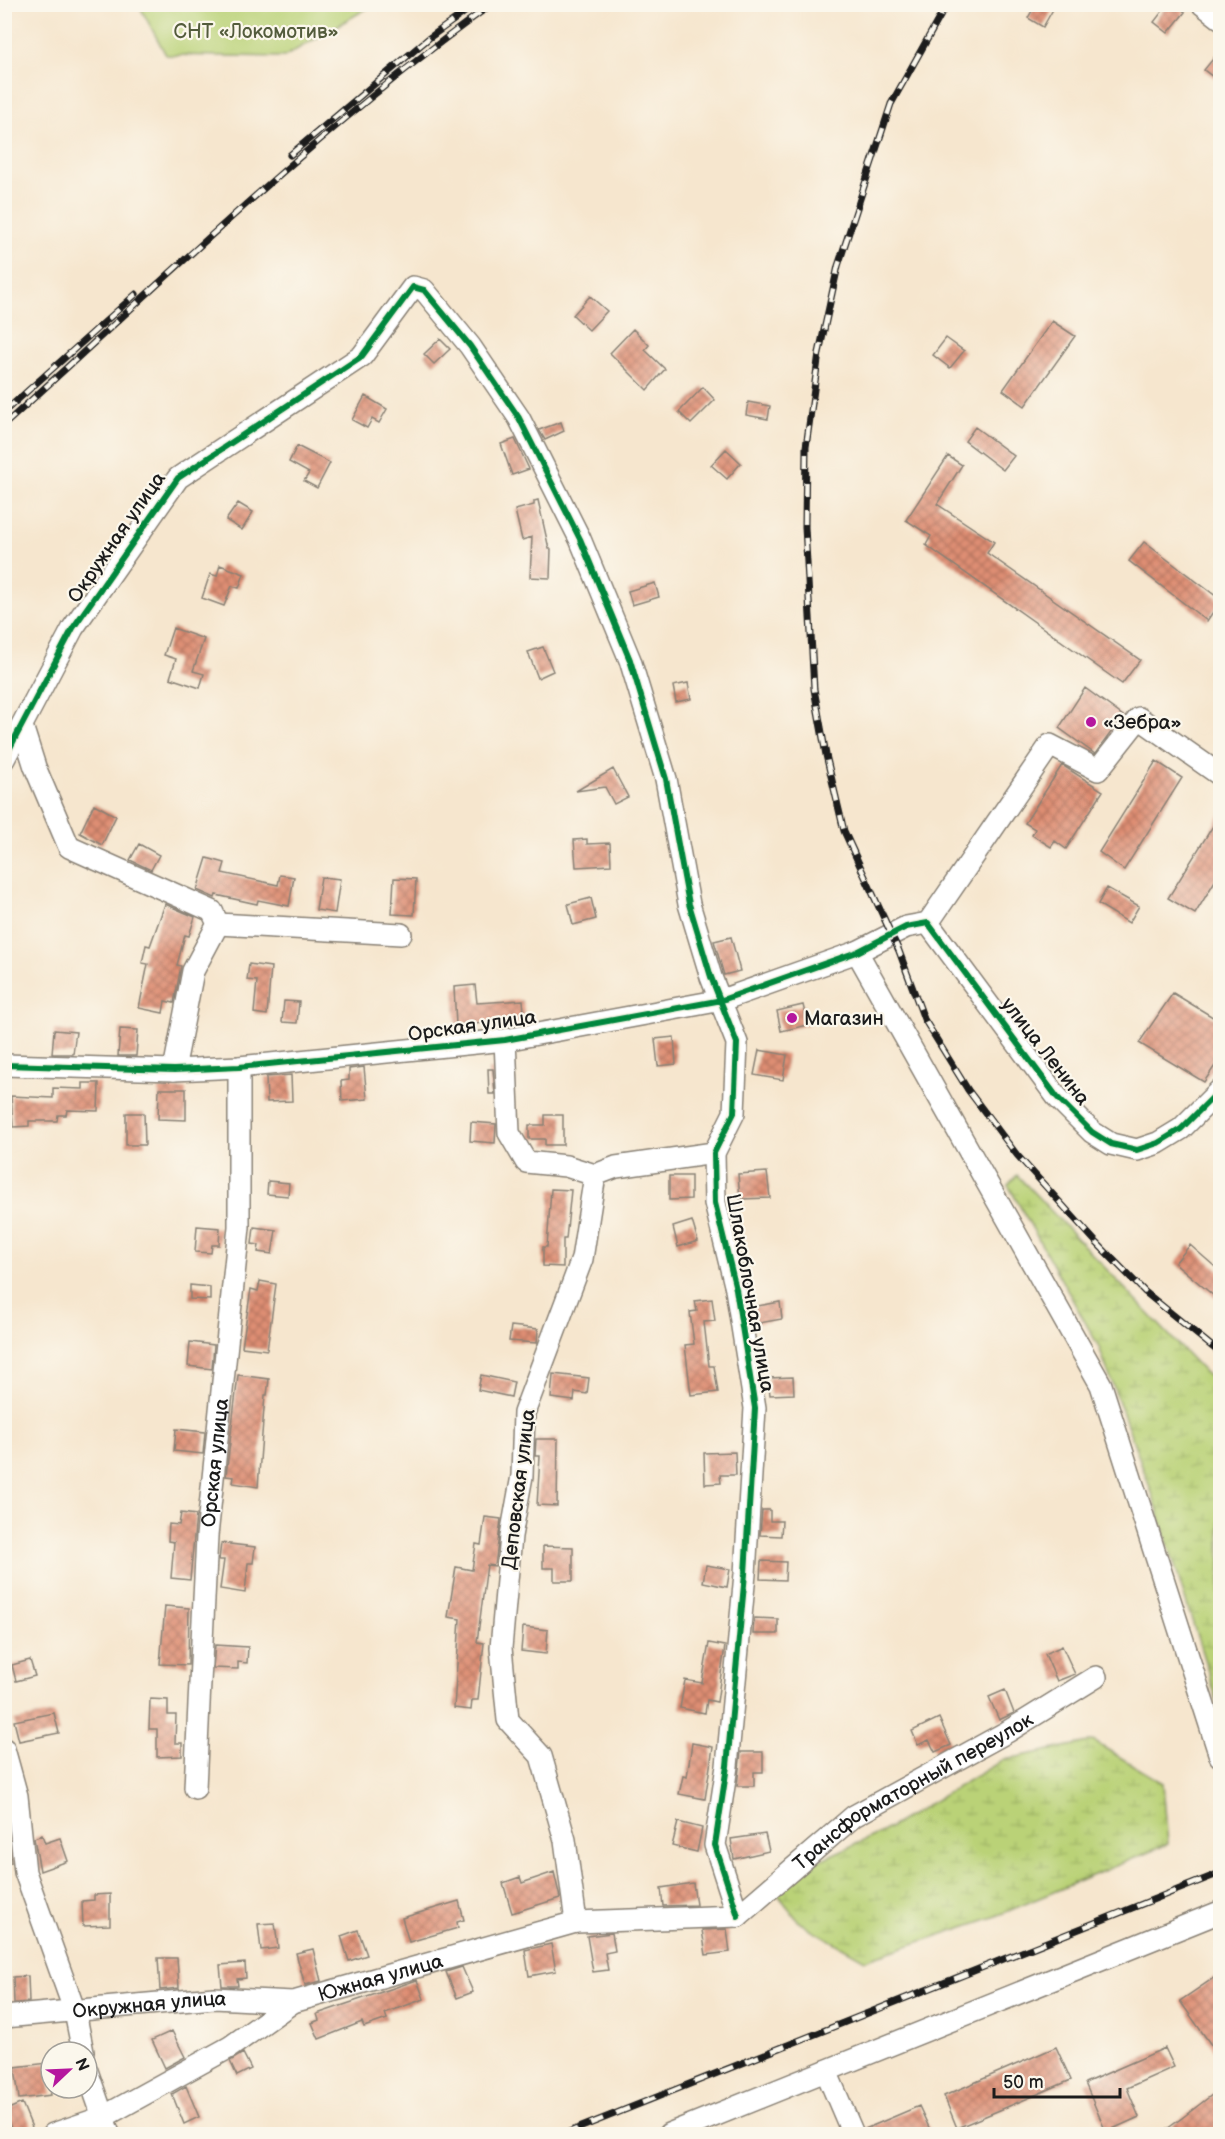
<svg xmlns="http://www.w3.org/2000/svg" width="1225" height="2139" font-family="'Balsamiq Sans',sans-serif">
	<defs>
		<pattern id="wetland-marsh" width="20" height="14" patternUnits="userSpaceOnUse" patternTransform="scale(1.5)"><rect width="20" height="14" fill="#bad277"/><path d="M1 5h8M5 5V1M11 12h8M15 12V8" fill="none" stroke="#9fb466"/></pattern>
		<pattern id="building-cross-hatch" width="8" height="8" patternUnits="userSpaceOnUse" patternTransform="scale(1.5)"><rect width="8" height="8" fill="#de8e73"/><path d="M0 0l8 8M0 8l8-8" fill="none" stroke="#b3735e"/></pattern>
	</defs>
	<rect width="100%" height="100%" fill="#fbf7ec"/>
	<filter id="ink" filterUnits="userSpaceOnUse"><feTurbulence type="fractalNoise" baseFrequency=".0167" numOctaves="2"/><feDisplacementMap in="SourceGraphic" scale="12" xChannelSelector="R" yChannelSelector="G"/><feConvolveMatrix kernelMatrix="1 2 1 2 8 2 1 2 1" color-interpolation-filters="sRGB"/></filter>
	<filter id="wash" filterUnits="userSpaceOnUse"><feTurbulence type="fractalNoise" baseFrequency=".008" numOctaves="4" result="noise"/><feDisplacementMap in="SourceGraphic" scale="24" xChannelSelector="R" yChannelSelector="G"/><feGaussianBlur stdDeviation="1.35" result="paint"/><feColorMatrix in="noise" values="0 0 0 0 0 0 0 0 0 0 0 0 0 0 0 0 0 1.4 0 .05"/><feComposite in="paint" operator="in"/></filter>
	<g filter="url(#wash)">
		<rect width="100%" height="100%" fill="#f6e6ce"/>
		<path fill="url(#wetland-marsh)" stroke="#6b774a" stroke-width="1.5" d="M 1017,1175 L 1207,1375 L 1220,1382 L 1220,1710 L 1153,1496 L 1099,1347 L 1008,1185 Z
			M 1093,1741 L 1163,1783 L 1168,1844 L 994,1917 L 865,1960 L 800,1923 L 769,1883 L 882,1832 L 1003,1760 Z"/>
		<path fill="#bad277" stroke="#6b774a" stroke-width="1.5" d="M 139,5 L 373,5 L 284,57 L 166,55 Z"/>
		<g id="blocks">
			<path fill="url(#building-cross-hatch)" d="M 1036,4 L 1056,4 L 1043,27 L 1028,18 Z
				M 1168,4 L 1175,4 L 1185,12 L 1168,33 L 1154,22 Z
				M 1221,49 L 1221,83 L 1204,70 Z
				M 590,296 L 607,311 L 589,330 L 573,315 Z
				M 1052,321 L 1075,336 L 1025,406 L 1003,390 Z
				M 633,329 L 649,345 L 645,350 L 665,369 L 647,390 L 610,353 Z
				M 946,338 L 964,351 L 950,368 L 933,355 Z
				M 440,339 L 450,349 L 434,364 L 424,354 Z
				M 703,387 L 715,400 L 691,424 L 679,412 Z
				M 365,396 L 387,409 L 379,423 L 372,419 L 367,428 L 352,420 Z
				M 748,402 L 770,406 L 768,419 L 746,415 Z
				M 561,422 L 564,431 L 545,440 L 539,430 Z
				M 975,427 L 1014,456 L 1003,470 L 965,441 Z
				M 515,439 L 529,469 L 512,475 L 501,444 Z
				M 297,446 L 330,463 L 317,488 L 304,481 L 309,473 L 289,462 Z
				M 726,449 L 741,463 L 727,479 L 711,465 Z
				M 948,456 L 962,465 L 937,504 L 994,542 L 987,553 L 1140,660 L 1122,684 L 926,545 L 931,536 L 906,520 Z
				M 538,500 L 549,549 L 551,549 L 550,578 L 530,577 L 532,537 L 522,540 L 515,510 L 534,505 L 534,501 Z
				M 238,503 L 253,512 L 242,530 L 226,520 Z
				M 1144,542 L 1221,600 L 1207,621 L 1129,561 Z
				M 220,565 L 244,574 L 239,588 L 232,586 L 224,606 L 202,598 L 210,574 L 217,576 Z
				M 655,583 L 659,597 L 632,605 L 628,591 Z
				M 173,628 L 204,639 L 193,671 L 204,674 L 200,688 L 170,678 L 176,659 L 164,655 Z
				M 543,647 L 553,671 L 538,678 L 528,652 Z
				M 688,683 L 691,699 L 676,702 L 673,686 Z
				M 1085,688 L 1123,716 L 1095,754 L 1059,728 Z
				M 1156,761 L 1182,778 L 1124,870 L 1099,852 Z
				M 1062,765 L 1103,791 L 1066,849 L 1055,841 L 1051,847 L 1032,835 L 1035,829 L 1025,823 Z
				M 613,769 L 628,797 L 614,804 L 605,787 L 576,791 Z
				M 94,804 L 116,816 L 102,845 L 80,833 Z
				M 1221,813 L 1221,871 L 1195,914 L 1168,898 Z
				M 587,839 L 587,844 L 610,843 L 611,865 L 576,867 L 574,840 Z
				M 139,844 L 159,855 L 151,870 L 130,860 Z
				M 207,858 L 225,863 L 222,873 L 278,885 L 280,875 L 294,877 L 289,906 L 258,900 L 257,904 L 216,895 L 215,898 L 197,890 Z
				M 321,877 L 340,879 L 335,913 L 316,910 Z
				M 394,878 L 416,879 L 414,915 L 392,914 Z
				M 1107,888 L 1139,906 L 1129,923 L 1098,904 Z
				M 591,898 L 596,919 L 573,925 L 568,904 Z
				M 165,904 L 195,917 L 189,936 L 185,935 L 177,965 L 181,966 L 174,1003 L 165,1001 L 163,1013 L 139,1008 L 148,964 L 142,963 L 146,945 L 150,946 Z
				M 731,937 L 740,971 L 724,975 L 714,941 Z
				M 249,964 L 271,967 L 267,1015 L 254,1013 L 257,981 L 247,980 Z
				M 475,985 L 477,1003 L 523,1000 L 525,1023 L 510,1026 L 509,1022 L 500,1022 L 456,1025 L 454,987 Z
				M 1173,993 L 1221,1022 L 1221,1057 L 1204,1082 L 1139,1043 Z
				M 284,1001 L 299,1002 L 297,1023 L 282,1022 Z
				M 803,1005 L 808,1025 L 781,1031 L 777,1011 Z
				M 120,1029 L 138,1030 L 136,1056 L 118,1056 Z
				M 54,1030 L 76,1032 L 73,1054 L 52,1054 Z
				M 674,1037 L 676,1064 L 658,1066 L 655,1039 Z
				M 759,1050 L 787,1055 L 783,1080 L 754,1075 Z
				M 364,1067 L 367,1099 L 342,1101 L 341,1081 L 349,1080 L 349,1069 Z
				M 488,1069 L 493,1069 L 495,1094 L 489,1094 Z
				M 291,1075 L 292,1101 L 267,1102 L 266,1077 Z
				M 83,1083 L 99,1083 L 98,1111 L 67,1110 L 66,1115 L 58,1115 L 57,1121 L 29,1121 L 29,1126 L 13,1127 L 11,1096 L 53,1098 L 53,1088 L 83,1089 Z
				M 159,1089 L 186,1089 L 186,1120 L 158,1119 Z
				M 126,1113 L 144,1113 L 145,1145 L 126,1145 Z
				M 545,1115 L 563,1115 L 563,1145 L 545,1145 L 545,1139 L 529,1139 L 529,1125 L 545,1125 Z
				M 471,1122 L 496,1124 L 495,1143 L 470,1141 Z
				M 767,1172 L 770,1198 L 740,1199 L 738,1174 Z
				M 669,1176 L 691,1176 L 691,1199 L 669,1200 Z
				M 268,1181 L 289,1183 L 288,1196 L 267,1194 Z
				M 551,1189 L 571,1190 L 566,1239 L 563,1239 L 563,1267 L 543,1266 L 543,1247 L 547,1247 Z
				M 692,1221 L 698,1241 L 678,1247 L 673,1227 Z
				M 197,1226 L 220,1228 L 219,1245 L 212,1245 L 211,1253 L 195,1252 Z
				M 254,1227 L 276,1230 L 272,1254 L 258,1252 L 259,1245 L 252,1244 Z
				M 1190,1245 L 1221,1272 L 1221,1302 L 1175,1263 Z
				M 260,1281 L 276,1284 L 267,1350 L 242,1347 L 251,1289 L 258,1291 Z
				M 190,1285 L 210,1287 L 210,1300 L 190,1299 Z
				M 712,1299 L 715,1321 L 704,1322 L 709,1366 L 714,1366 L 718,1392 L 691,1395 L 685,1345 L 694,1344 L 690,1312 L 697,1311 L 695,1301 Z
				M 780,1302 L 782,1319 L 754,1324 L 752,1307 Z
				M 511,1326 L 538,1329 L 537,1343 L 509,1341 Z
				M 190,1342 L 214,1345 L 212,1369 L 188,1366 Z
				M 553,1374 L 589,1378 L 587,1394 L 575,1392 L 574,1401 L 551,1398 Z
				M 238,1375 L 269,1379 L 267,1395 L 265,1395 L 258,1487 L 233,1483 L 234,1477 L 226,1476 Z
				M 481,1375 L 514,1382 L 511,1397 L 478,1390 Z
				M 793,1377 L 794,1394 L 770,1395 L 768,1378 Z
				M 176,1429 L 205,1432 L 203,1454 L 174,1451 Z
				M 536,1439 L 558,1439 L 557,1506 L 537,1505 L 540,1456 L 535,1456 Z
				M 735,1452 L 736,1475 L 720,1475 L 721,1483 L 705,1484 L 704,1453 Z
				M 762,1510 L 770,1510 L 770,1521 L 782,1521 L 781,1536 L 760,1535 Z
				M 181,1513 L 196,1515 L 190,1580 L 171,1578 L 174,1542 L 168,1541 L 169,1524 L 179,1525 Z
				M 485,1517 L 501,1519 L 495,1566 L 487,1565 L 477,1642 L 484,1643 L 478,1700 L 472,1700 L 471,1710 L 454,1708 L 460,1619 L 448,1617 L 456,1567 L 472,1570 L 476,1544 L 481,1545 Z
				M 221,1543 L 255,1547 L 253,1563 L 248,1563 L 245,1593 L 220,1589 L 224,1560 L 219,1560 Z
				M 543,1546 L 573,1547 L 573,1581 L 554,1581 L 554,1568 L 543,1568 Z
				M 761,1561 L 786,1562 L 785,1580 L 760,1579 Z
				M 706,1565 L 730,1569 L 727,1587 L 703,1582 Z
				M 165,1606 L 189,1608 L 188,1665 L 160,1664 Z
				M 754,1618 L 778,1619 L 778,1634 L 753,1634 Z
				M 523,1627 L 548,1630 L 546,1654 L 521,1651 Z
				M 709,1643 L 725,1646 L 717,1702 L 707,1700 L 705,1713 L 680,1708 L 685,1680 L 702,1683 Z
				M 215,1645 L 248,1647 L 247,1663 L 238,1662 L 238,1669 L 213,1668 Z
				M 1062,1646 L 1075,1674 L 1057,1681 L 1045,1654 Z
				M 30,1660 L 35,1676 L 16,1681 L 12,1665 Z
				M 1005,1690 L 1014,1713 L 999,1720 L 989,1697 Z
				M 150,1699 L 168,1700 L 168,1715 L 176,1715 L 175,1743 L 182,1743 L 182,1756 L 157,1757 L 157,1729 L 149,1729 Z
				M 54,1713 L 59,1733 L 19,1741 L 14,1721 Z
				M 939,1718 L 951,1745 L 935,1752 L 929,1740 L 918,1745 L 912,1731 Z
				M 692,1743 L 713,1747 L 705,1799 L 679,1794 L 683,1776 L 687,1777 Z
				M 741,1752 L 763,1752 L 763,1772 L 754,1772 L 754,1786 L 737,1786 Z
				M 678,1822 L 702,1828 L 697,1852 L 672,1846 Z
				M 765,1834 L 769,1851 L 734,1859 L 731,1839 Z
				M 42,1835 L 45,1843 L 60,1838 L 68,1861 L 40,1871 L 34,1838 Z
				M 9,1846 L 11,1863 L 4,1864 L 4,1848 Z
				M 554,1872 L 560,1898 L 512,1913 L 503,1883 L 520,1877 L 522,1883 Z
				M 693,1883 L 696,1905 L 663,1906 L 661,1888 Z
				M 110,1894 L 110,1925 L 83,1926 L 82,1901 L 94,1900 L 94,1895 Z
				M 459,1901 L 464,1920 L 457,1922 L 458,1928 L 409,1942 L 402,1918 Z
				M 275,1923 L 278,1948 L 261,1950 L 258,1924 Z
				M 727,1929 L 730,1952 L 706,1955 L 702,1930 Z
				M 358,1930 L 367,1955 L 349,1961 L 341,1936 Z
				M 612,1933 L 615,1951 L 605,1953 L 608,1970 L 593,1972 L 587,1936 Z
				M 551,1944 L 556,1971 L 529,1976 L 525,1950 Z
				M 313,1949 L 321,1981 L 305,1985 L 296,1953 Z
				M 158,1958 L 177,1958 L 179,1988 L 160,1990 Z
				M 245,1963 L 246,1978 L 237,1979 L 238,1986 L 222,1986 L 220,1965 Z
				M 462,1967 L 473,1992 L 457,1998 L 446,1972 Z
				M 1221,1973 L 1221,2059 L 1180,2001 Z
				M 28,1976 L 29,2002 L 14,2003 L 13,1977 Z
				M 417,1980 L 424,1999 L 385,2013 L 387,2019 L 364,2027 L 362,2022 L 319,2039 L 312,2023 L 319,2020 L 317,2014 Z
				M 172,2031 L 185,2057 L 165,2068 L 152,2040 Z
				M 1056,2047 L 1071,2080 L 957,2128 L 944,2096 Z
				M 1165,2048 L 1174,2067 L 1127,2088 L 1139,2117 L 1106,2132 L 1085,2083 Z
				M 243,2053 L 251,2069 L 237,2076 L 230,2061 Z
				M 48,2063 L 51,2095 L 19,2099 L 15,2067 Z
				M 186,2086 L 199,2117 L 184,2124 L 172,2094 Z
				M 1221,2088 L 1221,2134 L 1160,2134 L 1182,2118 Z
				M 22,2103 L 33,2130 L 13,2134 L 4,2111 Z
				M 919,2106 L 932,2134 L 866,2134 L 865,2129 Z"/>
		</g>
	</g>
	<g filter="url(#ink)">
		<use href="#blocks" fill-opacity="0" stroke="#898175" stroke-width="1.5"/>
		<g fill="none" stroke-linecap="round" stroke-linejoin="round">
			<g stroke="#898175" stroke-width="24">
				<g id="minor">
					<path d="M 1202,4 L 1220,18"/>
					<path d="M 22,726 L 35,767 L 69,847 L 212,911 L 218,924 L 193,971 L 174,1070"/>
					<path d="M 4,759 L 73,628 L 178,478 L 362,356 L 413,287 L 424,290 L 470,346 L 519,418 L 580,539 L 630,660 L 666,779 L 689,904 L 711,977 L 737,1043 L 734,1113 L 714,1153 L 715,1203 L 736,1289 L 755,1408 L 745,1574 L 727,1766 L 715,1845 L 738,1916"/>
					<path d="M 928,923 L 1050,745 L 1098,770 L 1139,718 L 1220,775"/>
					<path d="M 928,923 L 1057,1097 L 1092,1132 L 1111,1144 L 1137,1150 L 1158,1143 L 1181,1129 L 1220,1090"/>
					<path d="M 218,924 L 401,934"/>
					<path d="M 857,952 L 1101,1385 L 1220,1756"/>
					<path d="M 505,1040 L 509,1133 L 526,1162 L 566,1166 L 595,1175 L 582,1259 L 524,1413 L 522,1476 L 511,1536 L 501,1648 L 508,1720 L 541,1756 L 565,1840 L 576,1922"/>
					<path d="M 4,1065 L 174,1070 L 239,1067 L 505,1040 L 722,1000 L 857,952 L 906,927 L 928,923"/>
					<path d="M 595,1175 L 616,1167 L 714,1153"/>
					<path d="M 4,1749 L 17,1796 L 25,1872 L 75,2012 L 83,2052"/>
					<path id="s1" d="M 195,1788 L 207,1536 L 239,1227 L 239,1067"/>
					<path id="s2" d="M 738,1916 L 854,1816 L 1007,1732 L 1096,1677"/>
					<path id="s3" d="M 4,2017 L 214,1998 L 293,2002"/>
					<path d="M 87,2071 L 109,2134"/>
					<path d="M 826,2071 L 853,2134"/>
					<path id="s4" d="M 53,2134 L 103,2117 L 230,2047 L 293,2002 L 576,1922 L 738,1916"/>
					<path d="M 669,2134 L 1220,1912"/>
				</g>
			</g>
			<use href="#minor" stroke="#fff" stroke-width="21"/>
			<g stroke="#1c1c1c" stroke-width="7">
				<path id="rail" d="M 947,4 L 891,104 L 838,266 L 819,353 L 806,447 L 805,527 L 814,689 L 826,755 L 844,831 L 899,951 L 924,1019 L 968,1090 L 1017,1155 L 1096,1242 L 1145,1292 L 1220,1353
					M 290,155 L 429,38 L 476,4
					M 4,412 L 136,294
					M 4,425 C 163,281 318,129 492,4
					M 564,2134 L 1220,1873"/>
			</g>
			<use href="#rail" stroke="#fbf7ec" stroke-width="4.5" stroke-dasharray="14" stroke-linecap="butt"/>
			<g stroke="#fbf7ec" stroke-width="10">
				<path id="cycleway" d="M 4,759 L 73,628 L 178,478 L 362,356 L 413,287 L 424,290 L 470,346 L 519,418 L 580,539 L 630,660 L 666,779 L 689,904 L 711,977 L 737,1043 L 734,1113 L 714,1153 L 715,1203 L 736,1289 L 755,1408 L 745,1574 L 727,1766 L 715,1845 L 738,1916
					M 4,1065 L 174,1070 L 239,1067 L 505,1040 L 722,1000 L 857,952 L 906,927 L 928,923 L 1057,1097 L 1092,1132 L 1111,1144 L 1137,1150 L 1158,1143 L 1181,1129 L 1220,1090"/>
			</g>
			<use href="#cycleway" stroke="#00873e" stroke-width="6"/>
		</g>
	</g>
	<g fill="#b5179e" stroke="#fbf7ec" stroke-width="2">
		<circle cx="1091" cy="722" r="6"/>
		<circle cx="792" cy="1018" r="6"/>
	</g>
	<g text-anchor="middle" stroke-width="4.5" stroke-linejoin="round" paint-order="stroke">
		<g font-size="20" fill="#535c3c" stroke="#fbf7ec">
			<text x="256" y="38">СНТ «Локомотив»</text>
		</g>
		<g font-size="20" fill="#1c1c1c" stroke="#fbf7ec">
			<text transform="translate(116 537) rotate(-55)" y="7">Окружная улица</text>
			<text transform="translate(472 1025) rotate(-8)" y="7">Орская улица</text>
			<text transform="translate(1046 1051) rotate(52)" y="7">улица Ленина</text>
			<text transform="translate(751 1293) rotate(80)" y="7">Шлакоблочная улица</text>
			<text dy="7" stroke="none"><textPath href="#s1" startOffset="326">Орская улица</textPath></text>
			<text transform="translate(518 1489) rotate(-83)" y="7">Деповская улица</text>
			<text dy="7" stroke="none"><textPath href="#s2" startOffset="216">Трансформаторный переулок</textPath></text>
			<text dy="7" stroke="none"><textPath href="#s4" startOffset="366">Южная улица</textPath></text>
			<text dy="7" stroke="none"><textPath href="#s3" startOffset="146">Окружная улица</textPath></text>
		</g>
		<g font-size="20" fill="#1c1c1c" stroke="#fbf7ec" text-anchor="start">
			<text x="1103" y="729">«Зебра»</text>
			<text x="804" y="1025">Магазин</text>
		</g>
	</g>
	<rect width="1225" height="2139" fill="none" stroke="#fbf7ec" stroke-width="24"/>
	<g transform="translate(69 2070) rotate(67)"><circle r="28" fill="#fbf7ec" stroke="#a29f99" stroke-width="1.5"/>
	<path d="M0-4.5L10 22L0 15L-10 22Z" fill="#b5179e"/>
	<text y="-9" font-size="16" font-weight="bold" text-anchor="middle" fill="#1c1c1c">N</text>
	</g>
	<path d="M994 2088v9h126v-9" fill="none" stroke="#1c1c1c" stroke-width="3"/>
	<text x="1003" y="2088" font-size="18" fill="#1c1c1c" stroke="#fbf7ec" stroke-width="4.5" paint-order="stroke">50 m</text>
</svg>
